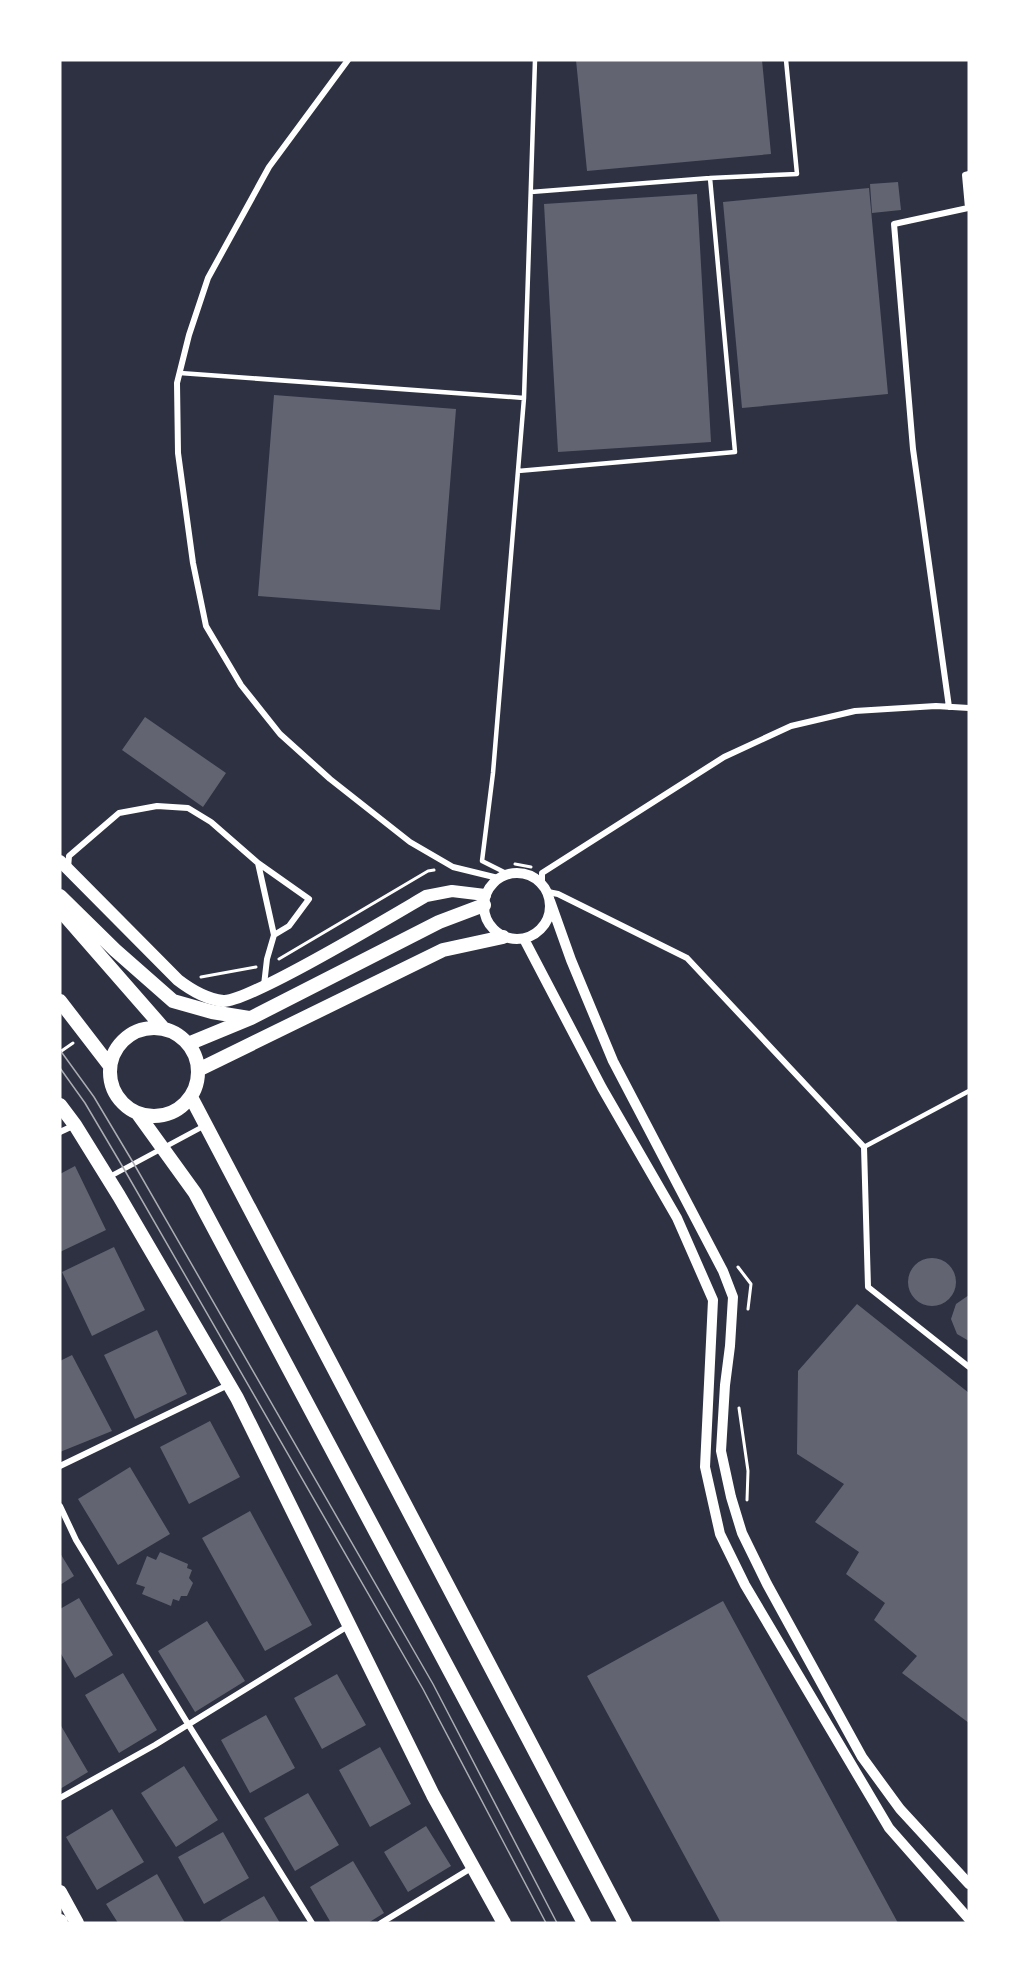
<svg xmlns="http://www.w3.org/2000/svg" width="1029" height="1983" font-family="'PT Sans',sans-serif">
	<rect width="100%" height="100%" fill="#2d3142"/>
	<path fill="#626471" d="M 576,60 L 762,60 L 771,154 L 587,171 Z
		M 898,182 L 901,210 L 872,213 L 870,184 Z
		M 869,188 L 888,394 L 742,408 L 723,202 Z
		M 697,194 L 711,442 L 558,452 L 544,204 Z
		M 274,395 L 456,409 L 440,610 L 258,596 Z
		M 145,717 L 226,773 L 203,807 L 122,750 Z
		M 75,1166 L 106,1230 L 60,1252 L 60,1174 Z
		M 114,1247 L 145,1310 L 92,1336 L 62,1272 Z
		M908 1282a24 24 0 1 1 48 0a24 24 0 1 1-48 0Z
		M 969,1295 L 969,1341 L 957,1334 L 951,1319 L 956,1304 Z
		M 857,1304 L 969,1393 L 969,1723 L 902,1673 L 917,1656 L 874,1620 L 885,1603 L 846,1574 L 859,1552 L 815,1522 L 844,1484 L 797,1454 L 798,1371 Z
		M 157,1330 L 187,1394 L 135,1419 L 104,1355 Z
		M 72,1355 L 112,1431 L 60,1452 L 60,1361 Z
		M 210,1421 L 240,1477 L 189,1504 L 160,1447 Z
		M 130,1467 L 170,1534 L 118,1565 L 78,1499 Z
		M 250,1511 L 312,1625 L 265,1651 L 202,1538 Z
		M 160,1552 L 188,1564 L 187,1568 L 192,1570 L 189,1578 L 193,1583 L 187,1596 L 181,1596 L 179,1601 L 173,1599 L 171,1606 L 142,1594 L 145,1587 L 136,1584 L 147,1556 L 156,1560 Z
		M 60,1553 L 74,1576 L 60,1585 Z
		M 79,1598 L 113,1655 L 75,1678 L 60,1652 L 60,1609 Z
		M 723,1601 L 898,1923 L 721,1923 L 587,1676 Z
		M 207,1621 L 245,1681 L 195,1712 L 158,1651 Z
		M 123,1673 L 157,1730 L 119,1753 L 85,1695 Z
		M 337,1674 L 366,1725 L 322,1749 L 294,1698 Z
		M 266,1715 L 295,1768 L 250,1793 L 221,1740 Z
		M 60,1724 L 88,1772 L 60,1789 Z
		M 380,1747 L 411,1804 L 370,1827 L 339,1770 Z
		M 184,1766 L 218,1820 L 176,1847 L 141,1793 Z
		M 308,1793 L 339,1845 L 295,1871 L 264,1818 Z
		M 112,1809 L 144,1862 L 97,1890 L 66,1837 Z
		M 426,1826 L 451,1866 L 408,1892 L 384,1852 Z
		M 223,1832 L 249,1878 L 204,1904 L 178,1857 Z
		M 353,1861 L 384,1913 L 368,1923 L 331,1923 L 310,1887 Z
		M 157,1874 L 185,1923 L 118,1923 L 106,1904 Z
		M 264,1896 L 280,1923 L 221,1923 L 220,1921 Z"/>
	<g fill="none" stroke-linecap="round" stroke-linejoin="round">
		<path stroke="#fff" stroke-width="3" d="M 515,864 L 531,867
			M 279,959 L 428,871 L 434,870
			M 201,977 L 256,967
			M 60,1052 L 73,1043
			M 738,1267 L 751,1284 L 748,1309
			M 739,1408 L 748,1471 L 747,1500"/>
		<path stroke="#fff" stroke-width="4.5" d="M 531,192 L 710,178 L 797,174 L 786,60
			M 180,373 L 524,398
			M 518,471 L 735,452 L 710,178
			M 508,874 L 482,861 L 493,773 L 524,398 L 535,60
			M 864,1147 L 969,1091"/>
		<path stroke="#fff" stroke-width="5" d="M 109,1177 L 204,1126"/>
		<path stroke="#fff" stroke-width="6" d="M 348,60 L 269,167 L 208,278 L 189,335 L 177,383 L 178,453 L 193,563 L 206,626 L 241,685 L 280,734 L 330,779 L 410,842 L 453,867 L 498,878
			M 949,707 L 913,449 L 894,224 L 968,208 L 965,175 L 969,174
			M 258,863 L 309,899 L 289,926 L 274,935
			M 68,868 L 69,856 L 119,813 L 157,806 L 188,808 L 211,822 L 258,863 L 274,935 L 267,959 L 264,985
			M 542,883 L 542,873 L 724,757 L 791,726 L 855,711 L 936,706 L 969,708
			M 548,892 L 558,894 L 687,958 L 864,1147 L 868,1287 L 969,1367
			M 60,1132 L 75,1125
			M 60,1466 L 228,1385
			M 60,1506 L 76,1540 L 188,1724 L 312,1923
			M 60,1798 L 155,1745 L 348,1626
			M 381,1923 L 473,1867"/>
		<path stroke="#fff" stroke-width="10" d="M484 906a33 33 0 1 1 66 0a33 33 0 1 1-66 0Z
			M 550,901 L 571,960 L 613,1061 L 723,1271 L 733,1297 L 730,1346 L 725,1385 L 721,1451 L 731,1497 L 742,1533 L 767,1584 L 862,1757 L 900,1809 L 969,1884
			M 524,939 L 602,1088 L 677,1218 L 713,1300 L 705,1467 L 720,1534 L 745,1585 L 889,1828 L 969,1919"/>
		<path stroke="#fff" stroke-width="12" d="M 60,861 L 178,980 C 191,990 206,999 223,1001 C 247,1003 395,914 426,896 L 452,891 L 485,895"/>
		<path stroke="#fff" stroke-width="14" d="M 60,896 L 115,950 L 173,1001 L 212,1012 L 249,1018
			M 60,910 L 164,1029
			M 60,1001 L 110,1066
			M110 1072a44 44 0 1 1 88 0a44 44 0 1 1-88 0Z
			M 188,1044 L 251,1018 L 439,922 L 484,905
			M 198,1070 L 443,950 L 503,937
			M 191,1097 L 625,1923
			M 60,1105 L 75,1125 L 119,1196 L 237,1398 L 433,1795 L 504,1923
			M 138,1114 L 195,1193 L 584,1923
			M 60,1892 L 77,1923
			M 60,1921 L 61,1923"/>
		<path stroke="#abadb3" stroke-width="1.5" d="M 60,1050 L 94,1097 L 134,1164 L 433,1684 L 557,1923
			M 60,1068 L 85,1103 L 124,1169 L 423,1689 L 546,1923"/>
	</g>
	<rect width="1029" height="1983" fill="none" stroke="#ffffff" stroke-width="123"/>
</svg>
